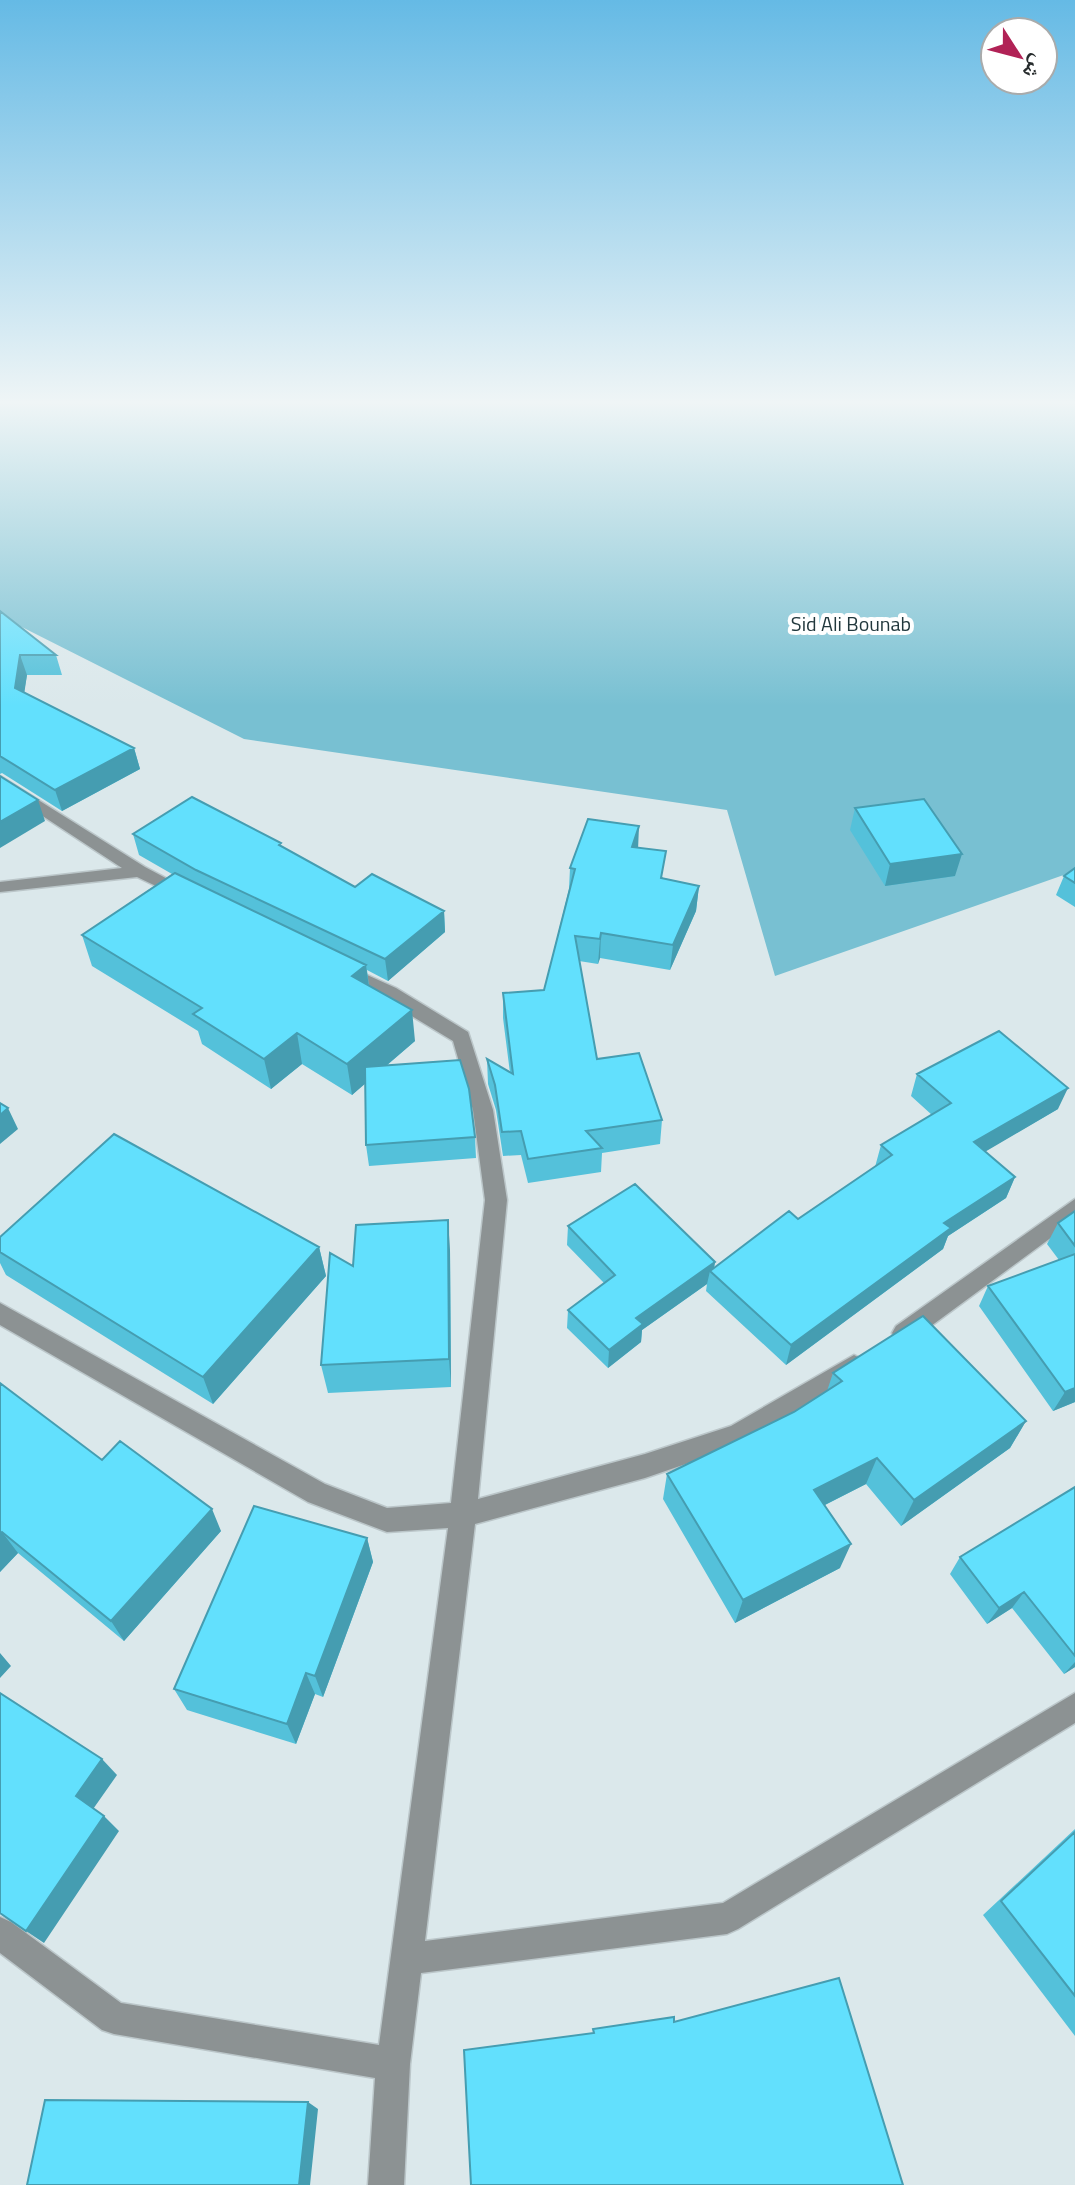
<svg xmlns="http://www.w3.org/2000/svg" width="1075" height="2185" font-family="'Titillium Web','Noto Naskh Arabic',sans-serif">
	<rect width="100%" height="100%" fill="#dbe8eb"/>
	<path fill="#78c0d2" d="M 0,400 L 1075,400 L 1075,871 L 775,976 L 727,810 L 244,739 L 0,616 Z"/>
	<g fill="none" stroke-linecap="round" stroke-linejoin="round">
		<g stroke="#bbc6c9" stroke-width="3">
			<path id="street" d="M 0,776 L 145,867 L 192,892 L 189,896 L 177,896 L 137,877 L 0,892 L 0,882 L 122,868 L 0,788 Z
				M 345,965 L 396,988 L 468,1032 L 493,1110 L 507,1200 L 478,1499 L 645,1454 L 731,1426 L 854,1355 L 862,1359 L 866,1366 L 862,1373 L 747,1443 L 645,1478 L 475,1524 L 425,1941 L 723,1903 L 1075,1693 L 1075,1723 L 738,1929 L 727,1934 L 421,1973 L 410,2064 L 404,2185 L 368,2185 L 375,2078 L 114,2034 L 102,2030 L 0,1953 L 0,1917 L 11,1922 L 121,2003 L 379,2045 L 448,1528 L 387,1532 L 308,1502 L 0,1325 L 0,1303 L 325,1484 L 387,1508 L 451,1503 L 485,1200 L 473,1110 L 453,1041 L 382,998 L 339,975 L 336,971 Z
				M 1075,1199 L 1075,1220 L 912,1340 L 904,1343 L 896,1340 L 892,1333 L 896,1326 Z"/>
		</g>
		<use href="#street" fill="#8c9293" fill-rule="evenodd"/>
	</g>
	<path fill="#54c1da" d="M 0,611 L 56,655 L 62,675 L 27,675 L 24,692 L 134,748 L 140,769 L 62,811 L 2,773 L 0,774 Z
		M 855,808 L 955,876 L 885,886 L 850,830 Z
		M 133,834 L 282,847 L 355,887 L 444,911 L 445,932 L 388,981 L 367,970 L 369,986 L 415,1041 L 386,1066 L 475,1137 L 476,1158 L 369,1166 L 366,1145 L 365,1083 L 352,1095 L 302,1064 L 271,1089 L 202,1044 L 198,1031 L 92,966 L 82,935 L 172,874 L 139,855 Z
		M 638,848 L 663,878 L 699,886 L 696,911 L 670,970 L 600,958 L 598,964 L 579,961 L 597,1059 L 662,1120 L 660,1144 L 602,1153 L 601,1172 L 528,1183 L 521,1155 L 503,1156 L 496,1110 L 488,1084 L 487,1059 L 510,1073 L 503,1018 L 503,993 L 544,990 L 569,889 L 570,868 Z
		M 1075,868 L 1075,907 L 1056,895 L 1064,876 Z
		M 917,1074 L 1058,1109 L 985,1151 L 1015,1177 L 1006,1198 L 948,1236 L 943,1249 L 786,1365 L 706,1291 L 707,1284 L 642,1330 L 641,1342 L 608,1368 L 567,1328 L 568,1310 L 604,1283 L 567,1245 L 568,1226 L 715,1262 L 714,1268 L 798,1219 L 875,1167 L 881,1145 L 932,1115 L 911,1096 Z
		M 1075,1211 L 1075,1402 L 1053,1411 L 979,1306 L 988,1286 L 1059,1260 L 1047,1244 L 1058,1223 Z
		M 0,1237 L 319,1247 L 326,1276 L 213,1404 L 6,1275 L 0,1263 Z
		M 450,1250 L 451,1387 L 328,1393 L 321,1365 L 353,1266 Z
		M 833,1373 L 1026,1421 L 1010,1448 L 901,1526 L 866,1484 L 825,1505 L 840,1568 L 735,1623 L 663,1499 L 667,1474 L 794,1412 L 827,1391 Z
		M 0,1383 L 102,1460 L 221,1531 L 124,1641 L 18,1553 L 0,1572 Z
		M 1075,1487 L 1075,1667 L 1064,1674 L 1012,1608 L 987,1624 L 950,1574 L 960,1557 Z
		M 367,1538 L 373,1562 L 323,1697 L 315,1694 L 296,1744 L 187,1710 L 174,1689 Z
		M 1075,1829 L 1075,2036 L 983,1915 Z"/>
	<path fill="#459db1" d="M 20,655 L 27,675 L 22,708 L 15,688 Z
		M 134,748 L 140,769 L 62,811 L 55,790 Z
		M 38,800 L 45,821 L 0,848 L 0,822 Z
		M 639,826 L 638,850 L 632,847 Z
		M 962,854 L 955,876 L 885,886 L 890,864 Z
		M 699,886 L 696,911 L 670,970 L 673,945 Z
		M 444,911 L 445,932 L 388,981 L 385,959 Z
		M 601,933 L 600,958 L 598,964 L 600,939 Z
		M 366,965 L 370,995 L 352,976 Z
		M 412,1010 L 415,1041 L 352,1095 L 347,1064 Z
		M 297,1033 L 302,1064 L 271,1089 L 264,1059 Z
		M 1068,1088 L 1058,1109 L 966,1163 L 974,1142 Z
		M 8,1108 L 18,1129 L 0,1144 L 0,1115 Z
		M 1015,1177 L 1006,1198 L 948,1236 L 943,1249 L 786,1365 L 791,1345 L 944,1223 Z
		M 448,1220 L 450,1250 L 451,1387 L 449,1359 Z
		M 319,1247 L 326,1276 L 213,1404 L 203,1377 Z
		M 715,1262 L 713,1274 L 710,1271 L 707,1284 L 642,1330 L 641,1342 L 608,1368 L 609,1350 L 636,1318 Z
		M 1075,1388 L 1075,1402 L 1053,1411 L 1065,1392 Z
		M 1026,1421 L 1010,1448 L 901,1526 L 914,1500 Z
		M 877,1458 L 866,1484 L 805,1515 L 814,1490 Z
		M 212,1509 L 221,1531 L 124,1641 L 111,1621 Z
		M 2,1532 L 18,1553 L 0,1572 L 0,1534 Z
		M 367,1538 L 373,1562 L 323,1697 L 315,1676 Z
		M 851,1544 L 840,1568 L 735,1623 L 743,1600 Z
		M 1024,1592 L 1012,1608 L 987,1624 L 999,1608 Z
		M 0,1653 L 11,1666 L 0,1678 Z
		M 1075,1662 L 1075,1667 L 1064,1674 Z
		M 306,1673 L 315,1694 L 296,1744 L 287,1724 Z
		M 102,1759 L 117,1775 L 91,1812 L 76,1796 Z
		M 104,1816 L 119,1831 L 44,1943 L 26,1931 Z
		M 308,2102 L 318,2109 L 310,2185 L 299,2185 Z"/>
	<path fill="#62e0fd" stroke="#459db1" stroke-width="2" d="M 0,611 L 56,655 L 20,655 L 15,688 L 134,748 L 55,790 L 0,756 Z
		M 0,776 L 38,800 L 0,822 Z
		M 192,797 L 281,843 L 279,845 L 355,887 L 372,874 L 444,911 L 385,959 L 196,870 L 133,834 Z
		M 924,799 L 962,854 L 890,864 L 855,808 Z
		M 588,819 L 639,826 L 632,847 L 666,851 L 661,878 L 699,886 L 673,945 L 601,933 L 600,939 L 575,936 L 597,1059 L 639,1053 L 662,1120 L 586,1131 L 602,1148 L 528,1159 L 521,1131 L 502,1132 L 495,1085 L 487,1059 L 513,1074 L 503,993 L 544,990 L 575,869 L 570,868 Z
		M 1075,868 L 1075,883 L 1064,876 Z
		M 175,873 L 366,965 L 352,976 L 412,1010 L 347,1064 L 297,1033 L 264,1059 L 193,1014 L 202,1008 L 82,935 Z
		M 999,1031 L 1068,1088 L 974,1142 L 1015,1177 L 944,1223 L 951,1228 L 791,1345 L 710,1271 L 789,1211 L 798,1219 L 892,1155 L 881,1145 L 951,1103 L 917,1074 Z
		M 460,1060 L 469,1089 L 475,1137 L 366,1145 L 365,1067 Z
		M 0,1103 L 8,1108 L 0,1115 Z
		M 114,1134 L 319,1247 L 203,1377 L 0,1252 L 0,1237 Z
		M 635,1184 L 715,1262 L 636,1318 L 643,1324 L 609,1350 L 568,1310 L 615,1275 L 568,1226 Z
		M 1075,1211 L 1075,1246 L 1058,1223 Z
		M 448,1220 L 449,1359 L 321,1365 L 330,1253 L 353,1266 L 356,1225 Z
		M 1075,1254 L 1075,1388 L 1065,1392 L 988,1286 Z
		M 923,1316 L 1026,1421 L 914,1500 L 877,1458 L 814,1490 L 851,1544 L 743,1600 L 667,1474 L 794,1412 L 842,1381 L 833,1373 Z
		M 0,1383 L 102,1460 L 120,1441 L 212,1509 L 111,1621 L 2,1532 L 0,1534 Z
		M 1075,1487 L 1075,1656 L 1024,1592 L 999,1608 L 960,1557 Z
		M 254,1506 L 367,1538 L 315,1676 L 306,1673 L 287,1724 L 174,1689 Z
		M 0,1693 L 102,1759 L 76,1796 L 104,1816 L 26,1931 L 0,1913 Z
		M 1075,1832 L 1075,1996 L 1001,1901 Z
		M 839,1978 L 903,2185 L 471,2185 L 464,2050 L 594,2033 L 593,2029 L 674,2017 L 674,2022 Z
		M 45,2100 L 308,2102 L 299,2185 L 27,2185 Z"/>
	<linearGradient id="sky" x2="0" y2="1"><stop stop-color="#65bae5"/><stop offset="0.57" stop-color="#eff5f6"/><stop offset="1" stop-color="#eff5f6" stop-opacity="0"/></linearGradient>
	<rect width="1075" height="706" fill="url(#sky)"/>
	<g text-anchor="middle" stroke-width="8" stroke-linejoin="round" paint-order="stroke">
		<g font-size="20" fill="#21373c" stroke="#fff">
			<text x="851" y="631">Sid Ali Bounab</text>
		</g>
	</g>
	<g transform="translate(1019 56) rotate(126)"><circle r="38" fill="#ffffff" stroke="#a9abab" stroke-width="2"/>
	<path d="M0-6L14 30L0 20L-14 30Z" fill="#b12256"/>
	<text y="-12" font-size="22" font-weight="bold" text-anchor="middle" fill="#272c2d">ش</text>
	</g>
</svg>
